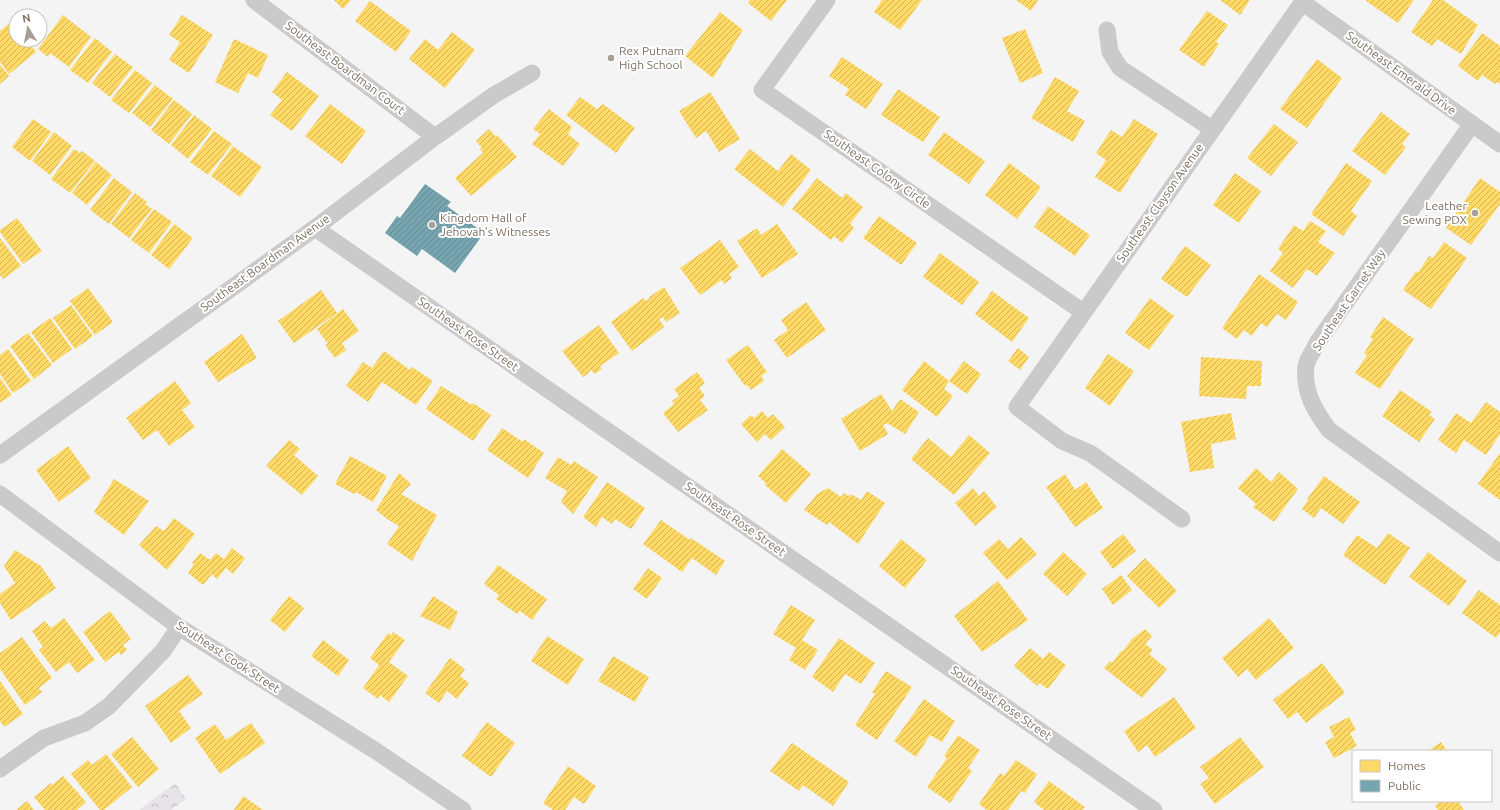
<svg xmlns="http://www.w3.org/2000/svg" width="1500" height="810" font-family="Ubuntu,sans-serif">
	<defs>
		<pattern id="park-crowns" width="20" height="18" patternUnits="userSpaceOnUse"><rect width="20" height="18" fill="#e7e4e9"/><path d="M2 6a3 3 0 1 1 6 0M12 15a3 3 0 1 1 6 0" fill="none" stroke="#c0bdc0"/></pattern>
		<pattern id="homes-hatch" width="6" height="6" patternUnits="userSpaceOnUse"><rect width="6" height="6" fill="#ffd966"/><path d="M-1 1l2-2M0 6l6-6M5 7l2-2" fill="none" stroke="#d4b457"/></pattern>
		<pattern id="public-hatch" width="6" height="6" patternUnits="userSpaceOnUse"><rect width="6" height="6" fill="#76a5af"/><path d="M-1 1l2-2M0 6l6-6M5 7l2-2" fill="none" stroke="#668b92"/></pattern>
	</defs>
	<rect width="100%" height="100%" fill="#f4f4f5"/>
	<path fill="url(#park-crowns)" d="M 175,783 L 186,799 L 171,810 L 139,810 Z"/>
	<path fill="url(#homes-hatch)" d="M 334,0 L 351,0 L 343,9 Z
		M 750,0 L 787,0 L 771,21 L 748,3 Z
		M 882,0 L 922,0 L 900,30 L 874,12 Z
		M 1016,0 L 1038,0 L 1031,11 Z
		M 1220,0 L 1250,0 L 1240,15 Z
		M 1367,0 L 1414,0 L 1398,23 L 1366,1 Z
		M 1433,0 L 1443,0 L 1478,25 L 1461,54 L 1437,39 L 1432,46 L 1411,32 Z
		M 370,1 L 411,31 L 396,52 L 355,21 Z
		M 1207,11 L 1228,25 L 1216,42 L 1219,44 L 1204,67 L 1179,50 Z
		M 720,12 L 743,30 L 713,78 L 685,56 Z
		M 63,15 L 91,37 L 69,67 L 50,53 L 48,57 L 38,49 Z
		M 182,15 L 213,35 L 189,73 L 169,60 L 180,42 L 169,35 Z
		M 12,21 L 16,26 L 16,40 L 27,40 L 36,52 L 9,74 L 0,62 L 0,31 Z
		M 1025,29 L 1043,73 L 1020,83 L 1002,38 Z
		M 452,32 L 475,50 L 445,88 L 409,59 L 425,39 L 438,50 Z
		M 1482,33 L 1500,46 L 1500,84 L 1497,82 L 1495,84 L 1482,75 L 1478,81 L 1458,66 Z
		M 95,38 L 112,52 L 88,83 L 70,70 Z
		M 234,39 L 268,55 L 258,78 L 248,73 L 238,93 L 215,82 Z
		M 115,54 L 133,67 L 110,97 L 92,83 Z
		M 842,57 L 883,84 L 866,109 L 845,95 L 849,89 L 829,76 Z
		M 1317,59 L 1342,78 L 1307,128 L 1280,109 Z
		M 0,65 L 9,76 L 0,84 Z
		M 135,70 L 152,83 L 129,113 L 111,100 Z
		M 287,72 L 319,96 L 292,131 L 270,115 L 282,100 L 272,92 Z
		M 1055,77 L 1079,91 L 1067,111 L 1085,121 L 1073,142 L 1031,118 Z
		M 155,85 L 173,99 L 150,127 L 132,113 Z
		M 898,89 L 940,117 L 923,142 L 881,115 Z
		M 710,92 L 740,139 L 719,152 L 706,131 L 696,138 L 679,111 Z
		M 580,97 L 597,109 L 603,104 L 635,128 L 616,153 L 566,115 Z
		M 174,100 L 192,114 L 169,144 L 151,130 Z
		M 330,104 L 366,131 L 342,164 L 305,136 Z
		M 549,109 L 572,127 L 568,134 L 580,144 L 563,166 L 532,144 L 540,134 L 533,129 Z
		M 1381,112 L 1410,134 L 1402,144 L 1406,147 L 1385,175 L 1352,151 Z
		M 194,115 L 212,129 L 188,159 L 171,145 Z
		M 33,119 L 51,132 L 30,161 L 12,147 Z
		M 1134,119 L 1158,134 L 1120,193 L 1095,177 L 1106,160 L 1096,153 L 1111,130 L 1122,137 Z
		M 1274,124 L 1298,142 L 1271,176 L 1247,158 Z
		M 489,129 L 495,136 L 497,135 L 517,157 L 471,196 L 455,178 L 483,153 L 480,149 L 482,148 L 476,141 Z
		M 214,131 L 232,144 L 208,175 L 190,162 Z
		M 54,132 L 72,146 L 50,175 L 32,161 Z
		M 944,132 L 985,161 L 969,184 L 928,155 Z
		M 233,146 L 262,167 L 240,197 L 211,176 Z
		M 74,149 L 80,153 L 82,151 L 95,161 L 70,193 L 51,179 Z
		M 750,149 L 778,171 L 791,154 L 811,170 L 783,207 L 734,169 Z
		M 96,162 L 112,175 L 87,205 L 72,193 Z
		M 1009,163 L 1041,187 L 1017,219 L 985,195 Z
		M 1346,163 L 1372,181 L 1351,211 L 1357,216 L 1343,236 L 1311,214 Z
		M 1235,173 L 1261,191 L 1239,223 L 1213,205 Z
		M 114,178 L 132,192 L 109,224 L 90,210 Z
		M 817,178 L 842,198 L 846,193 L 863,207 L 850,224 L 854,228 L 842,243 L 834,236 L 831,240 L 792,209 Z
		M 1480,178 L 1500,192 L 1500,204 L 1471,245 L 1446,228 Z
		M 135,193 L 147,202 L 145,204 L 152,209 L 129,238 L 111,224 Z
		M 1048,206 L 1090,235 L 1075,256 L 1034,227 Z
		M 154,209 L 172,222 L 149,253 L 131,240 Z
		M 879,216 L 917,243 L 901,265 L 863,238 Z
		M 17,218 L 42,251 L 23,264 L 0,232 L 0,230 Z
		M 1310,221 L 1326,231 L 1318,242 L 1335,253 L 1317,276 L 1307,269 L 1293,288 L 1270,271 L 1283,253 L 1278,249 L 1294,225 L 1303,231 Z
		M 174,224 L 193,238 L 169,269 L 151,255 Z
		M 777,224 L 798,254 L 762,278 L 737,241 L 757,228 L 761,235 Z
		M 0,238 L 21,266 L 3,279 L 0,275 Z
		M 720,240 L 739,267 L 729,274 L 732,278 L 724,284 L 722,280 L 700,295 L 680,268 Z
		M 1444,242 L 1467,258 L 1431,309 L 1403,290 L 1416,271 L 1418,273 L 1429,256 L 1433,258 Z
		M 1185,246 L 1211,265 L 1187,297 L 1161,279 Z
		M 940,253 L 979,282 L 962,305 L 923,277 Z
		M 1259,274 L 1298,302 L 1286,320 L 1277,314 L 1267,327 L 1261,323 L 1252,336 L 1244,330 L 1237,339 L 1222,328 Z
		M 664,287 L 680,313 L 666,322 L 663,317 L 659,319 L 664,327 L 632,351 L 611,322 L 643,298 L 646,301 L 650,298 L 649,297 Z
		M 88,288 L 113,322 L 95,335 L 70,301 Z
		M 321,290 L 337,313 L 294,343 L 278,321 Z
		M 992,291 L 1029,318 L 1012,342 L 975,314 Z
		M 1150,298 L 1174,316 L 1149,350 L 1125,333 Z
		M 806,302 L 826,330 L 787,358 L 774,340 L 788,330 L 781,320 Z
		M 71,305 L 93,336 L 75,349 L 53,318 Z
		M 343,309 L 359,331 L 342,343 L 346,350 L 335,358 L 325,345 L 328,344 L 317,329 Z
		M 1383,317 L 1414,339 L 1380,389 L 1355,373 L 1367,355 L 1364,353 L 1373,339 L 1370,337 Z
		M 50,318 L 72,349 L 53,363 L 31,332 Z
		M 599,325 L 619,353 L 600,366 L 602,369 L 595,374 L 591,370 L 589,371 L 590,372 L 583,377 L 562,351 Z
		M 28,333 L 52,365 L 34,379 L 10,346 Z
		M 242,334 L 257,358 L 218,382 L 204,362 Z
		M 748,345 L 767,372 L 761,376 L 764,381 L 751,390 L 747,385 L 745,386 L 726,360 Z
		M 1018,348 L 1029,357 L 1020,370 L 1008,361 Z
		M 8,349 L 31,381 L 13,393 L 0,374 L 0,355 Z
		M 384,351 L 410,370 L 412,367 L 433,381 L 416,405 L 382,382 L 368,402 L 346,386 L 363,362 L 372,368 Z
		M 1108,354 L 1134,371 L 1110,406 L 1085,388 Z
		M 1201,357 L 1262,361 L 1261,386 L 1247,386 L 1246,399 L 1199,396 Z
		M 924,361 L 949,381 L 964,361 L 981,374 L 967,394 L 949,381 L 944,389 L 953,396 L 937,417 L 902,390 Z
		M 697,372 L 705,383 L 699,388 L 705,396 L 700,400 L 708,410 L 678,432 L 663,413 L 674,404 L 672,401 L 679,396 L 674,389 Z
		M 0,378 L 12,395 L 0,403 Z
		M 175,381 L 191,403 L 182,410 L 195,427 L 169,446 L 157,430 L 143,440 L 126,418 Z
		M 441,386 L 472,405 L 473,403 L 491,415 L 473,441 L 426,409 Z
		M 1400,390 L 1432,412 L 1429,415 L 1435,419 L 1419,442 L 1382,416 Z
		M 881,394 L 892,411 L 900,399 L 919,412 L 905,434 L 887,423 L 883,425 L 888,434 L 860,451 L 841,419 Z
		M 1486,402 L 1500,412 L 1500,434 L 1486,455 L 1464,440 L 1456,453 L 1438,440 L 1456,413 L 1471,423 Z
		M 762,411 L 768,418 L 773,414 L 785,427 L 771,440 L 765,434 L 757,442 L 741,424 L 751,415 L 754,418 Z
		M 1231,413 L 1236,439 L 1211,444 L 1214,468 L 1190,472 L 1181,422 Z
		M 502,428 L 523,442 L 524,439 L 544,453 L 528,478 L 487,450 Z
		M 969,435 L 990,453 L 954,495 L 911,459 L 928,438 L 951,457 Z
		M 289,440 L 300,449 L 294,455 L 318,476 L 302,495 L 266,466 Z
		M 68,446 L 91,478 L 59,502 L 36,470 Z
		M 782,449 L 811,474 L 786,503 L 765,485 L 766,483 L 758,476 Z
		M 1500,453 L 1500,500 L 1478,484 Z
		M 350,456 L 387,476 L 373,502 L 356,492 L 354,494 L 335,484 Z
		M 558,457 L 571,465 L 574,461 L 598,477 L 573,514 L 561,502 L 567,491 L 545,478 Z
		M 1256,468 L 1271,482 L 1279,472 L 1298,489 L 1274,522 L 1253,507 L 1256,504 L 1238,488 Z
		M 399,473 L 411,484 L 401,494 L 437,515 L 412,561 L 387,544 L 399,526 L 387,519 L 376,510 Z
		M 1065,474 L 1075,490 L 1086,482 L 1103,508 L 1075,527 L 1046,487 Z
		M 1324,476 L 1360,502 L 1343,524 L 1321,508 L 1314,518 L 1302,509 L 1308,500 L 1307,499 Z
		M 114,479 L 149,501 L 124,535 L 94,512 Z
		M 607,482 L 645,508 L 631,529 L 615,519 L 612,524 L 602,517 L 596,527 L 583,517 Z
		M 828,488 L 841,497 L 844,493 L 849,496 L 851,494 L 861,500 L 867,491 L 885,503 L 858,544 L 829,522 L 827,525 L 804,510 L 817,494 Z
		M 973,488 L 979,496 L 984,491 L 997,507 L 975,526 L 955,503 Z
		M 174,518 L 195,534 L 167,570 L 139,545 L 156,526 L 164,531 Z
		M 661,520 L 690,540 L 691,538 L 725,561 L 716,575 L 692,558 L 682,572 L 643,544 Z
		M 1388,533 L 1410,548 L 1385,585 L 1343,555 L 1357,535 L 1377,548 Z
		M 1123,534 L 1136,551 L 1113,569 L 1100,552 Z
		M 1021,537 L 1037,554 L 1007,580 L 983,553 L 999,539 L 1008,549 Z
		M 901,539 L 927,560 L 905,588 L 879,566 Z
		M 232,548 L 245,558 L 233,574 L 226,568 L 217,579 L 212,574 L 203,585 L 188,573 L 194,564 L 192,563 L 200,553 L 210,560 L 216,553 L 224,559 Z
		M 15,550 L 41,566 L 56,588 L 11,620 L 0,603 L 0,594 L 15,583 L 4,566 Z
		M 1063,552 L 1087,574 L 1067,596 L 1043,574 Z
		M 1428,552 L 1467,581 L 1449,606 L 1409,577 Z
		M 1145,558 L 1177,591 L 1159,608 L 1127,576 Z
		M 498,565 L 547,599 L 532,620 L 520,611 L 517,614 L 496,599 L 499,595 L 484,584 Z
		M 648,568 L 662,578 L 647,599 L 633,589 Z
		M 1121,575 L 1132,590 L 1113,605 L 1102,589 Z
		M 998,581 L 1028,620 L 982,652 L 954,616 Z
		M 1479,590 L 1500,605 L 1500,632 L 1496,638 L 1462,613 Z
		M 289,596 L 304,608 L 285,632 L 270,620 Z
		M 433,596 L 458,612 L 450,630 L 420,616 Z
		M 791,605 L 815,620 L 802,640 L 818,650 L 805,670 L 789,660 L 796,648 L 773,634 Z
		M 110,611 L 131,639 L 123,645 L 127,650 L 121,655 L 119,652 L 105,662 L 83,632 Z
		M 64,618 L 95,660 L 77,673 L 69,662 L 56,672 L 39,650 L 43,647 L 32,631 L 45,621 L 51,628 Z
		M 1269,618 L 1294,648 L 1256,680 L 1247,669 L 1238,677 L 1222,658 Z
		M 1145,629 L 1152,636 L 1145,644 L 1153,650 L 1149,654 L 1167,669 L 1142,698 L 1104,668 L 1110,661 L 1112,663 L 1121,651 L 1122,652 L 1132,639 Z
		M 393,632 L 405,640 L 389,662 L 408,676 L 389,702 L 380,695 L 378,699 L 363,688 L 379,665 L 370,658 L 388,633 L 391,636 Z
		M 547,636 L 584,659 L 568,685 L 531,661 Z
		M 22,637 L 52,678 L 39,688 L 42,692 L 25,705 L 0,669 L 0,653 Z
		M 839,638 L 875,663 L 861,684 L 845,674 L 833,692 L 812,677 Z
		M 323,640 L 349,660 L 338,676 L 311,656 Z
		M 1030,648 L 1043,659 L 1049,652 L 1066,665 L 1048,689 L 1039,683 L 1037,686 L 1014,666 Z
		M 613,656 L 649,677 L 635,702 L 598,681 Z
		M 450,658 L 465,669 L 460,676 L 469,683 L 457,699 L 447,691 L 439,703 L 425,693 Z
		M 1322,663 L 1345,693 L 1306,723 L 1297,712 L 1288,719 L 1273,700 Z
		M 886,671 L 912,687 L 877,740 L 855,725 L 875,694 L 872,692 Z
		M 188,675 L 203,694 L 179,711 L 191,728 L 171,743 L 145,706 Z
		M 0,681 L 23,714 L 4,727 L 0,721 Z
		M 1174,697 L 1196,728 L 1155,757 L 1147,745 L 1138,752 L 1124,731 Z
		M 924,699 L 955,721 L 942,742 L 930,735 L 916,757 L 894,741 Z
		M 1349,717 L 1356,730 L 1350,733 L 1357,746 L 1334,758 L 1325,742 L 1334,737 L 1329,727 Z
		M 487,722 L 515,743 L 491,777 L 462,756 Z
		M 251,723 L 265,743 L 220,774 L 195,738 L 215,724 L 226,740 Z
		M 958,735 L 980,750 L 968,768 L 972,771 L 950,803 L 927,787 L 947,758 L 944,756 Z
		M 132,737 L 159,769 L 138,787 L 111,754 Z
		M 1240,737 L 1264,767 L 1215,804 L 1200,784 L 1209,778 L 1200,767 Z
		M 1441,742 L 1447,751 L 1428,751 Z
		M 792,743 L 849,782 L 833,806 L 803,785 L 799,791 L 770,771 Z
		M 106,754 L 132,787 L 104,810 L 100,810 L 71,774 L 88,760 L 92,765 Z
		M 1016,760 L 1037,774 L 1025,793 L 1021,791 L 1008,810 L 987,810 L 979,804 L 1000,773 L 1004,776 Z
		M 568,766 L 596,786 L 584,804 L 574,797 L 565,810 L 553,810 L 543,803 Z
		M 63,776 L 86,802 L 77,810 L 45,810 L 34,797 L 51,783 L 52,785 Z
		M 1049,781 L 1085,807 L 1082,810 L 1044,810 L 1034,802 Z
		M 243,796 L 263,810 L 234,810 Z
		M 27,801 L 34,810 L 16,810 Z
		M 1441,801 L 1458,801 L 1464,810 L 1438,810 L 1435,806 Z"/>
	<path fill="url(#public-hatch)" d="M 425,184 L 451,202 L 447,206 L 484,233 L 455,273 L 422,249 L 417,256 L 385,233 L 397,216 L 400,218 Z"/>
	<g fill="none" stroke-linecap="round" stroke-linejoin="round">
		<path stroke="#cbcaca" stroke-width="17" d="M 254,0 L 435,137
			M 827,0 L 762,90 L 1083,312
			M 1302,2 L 1500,144
			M 1107,30 L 1110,52 L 1120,68 L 1212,129
			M 1472,124 L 1317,343 C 1314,350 1307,359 1306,366 C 1303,392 1315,411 1329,430 L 1500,553
			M 315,228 L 1154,810
			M 0,455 L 315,228 L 435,137 L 494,95 L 532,73
			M 0,494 L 179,627 L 376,751 L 463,810
			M 1182,519 L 1090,453 L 1062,441 L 1017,407 L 1304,0
			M 0,769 L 44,738 L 85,723 L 109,706 L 163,651 L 179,627"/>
	</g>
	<g fill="#a79e95" stroke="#fff" stroke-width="1.5">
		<circle cx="611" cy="58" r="4"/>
		<circle cx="1475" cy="213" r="4"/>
		<circle cx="432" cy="225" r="4"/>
	</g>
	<g text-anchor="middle" stroke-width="4" stroke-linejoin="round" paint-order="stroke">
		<g font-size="12" fill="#7e6f61" stroke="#fff" text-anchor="start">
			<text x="619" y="55">Rex Putnam<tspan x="619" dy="14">High School</tspan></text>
			<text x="1467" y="210" text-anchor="end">Leather<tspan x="1467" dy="14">Sewing PDX</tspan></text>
			<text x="440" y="222">Kingdom Hall of<tspan x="440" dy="14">Jehovah’s Witnesses</tspan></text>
		</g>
		<g font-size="12" fill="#7e6f61" stroke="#fff">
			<text transform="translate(345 68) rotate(37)" y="4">Southeast Boardman Court</text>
			<text transform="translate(1401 73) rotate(36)" y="4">Southeast Emerald Drive</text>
			<text transform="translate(877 169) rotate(35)" y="4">Southeast Colony Circle</text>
			<text transform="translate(1160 203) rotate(-55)" y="4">Southeast Clayson Avenue</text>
			<text transform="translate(265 263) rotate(-36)" y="4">Southeast Boardman Avenue</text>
			<text transform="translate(1349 300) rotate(-56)" y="4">Southeast Garnet Way</text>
			<text transform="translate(468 334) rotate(35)" y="4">Southeast Rose Street</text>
			<text transform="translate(735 519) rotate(35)" y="4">Southeast Rose Street</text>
			<text transform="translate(228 657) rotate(33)" y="4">Southeast Cook Street</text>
			<text transform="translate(1001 703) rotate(35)" y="4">Southeast Rose Street</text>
		</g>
	</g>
	<rect x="1352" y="750" width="140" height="52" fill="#ffffff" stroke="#cbc5c0"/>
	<rect x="1360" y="760" width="20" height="12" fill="#ffd966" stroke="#cbc5c0"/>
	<text x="1388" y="770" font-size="12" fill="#7e6f61">Homes</text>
	<rect x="1360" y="780" width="20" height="12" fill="#76a5af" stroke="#cbc5c0"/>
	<text x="1388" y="790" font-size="12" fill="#7e6f61">Public</text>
	<g transform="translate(28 28) rotate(350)"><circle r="19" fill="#ffffff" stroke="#cbc5c0"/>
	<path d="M0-3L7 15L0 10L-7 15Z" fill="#a79e95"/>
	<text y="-6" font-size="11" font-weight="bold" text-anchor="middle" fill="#7e6f61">N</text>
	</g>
</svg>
